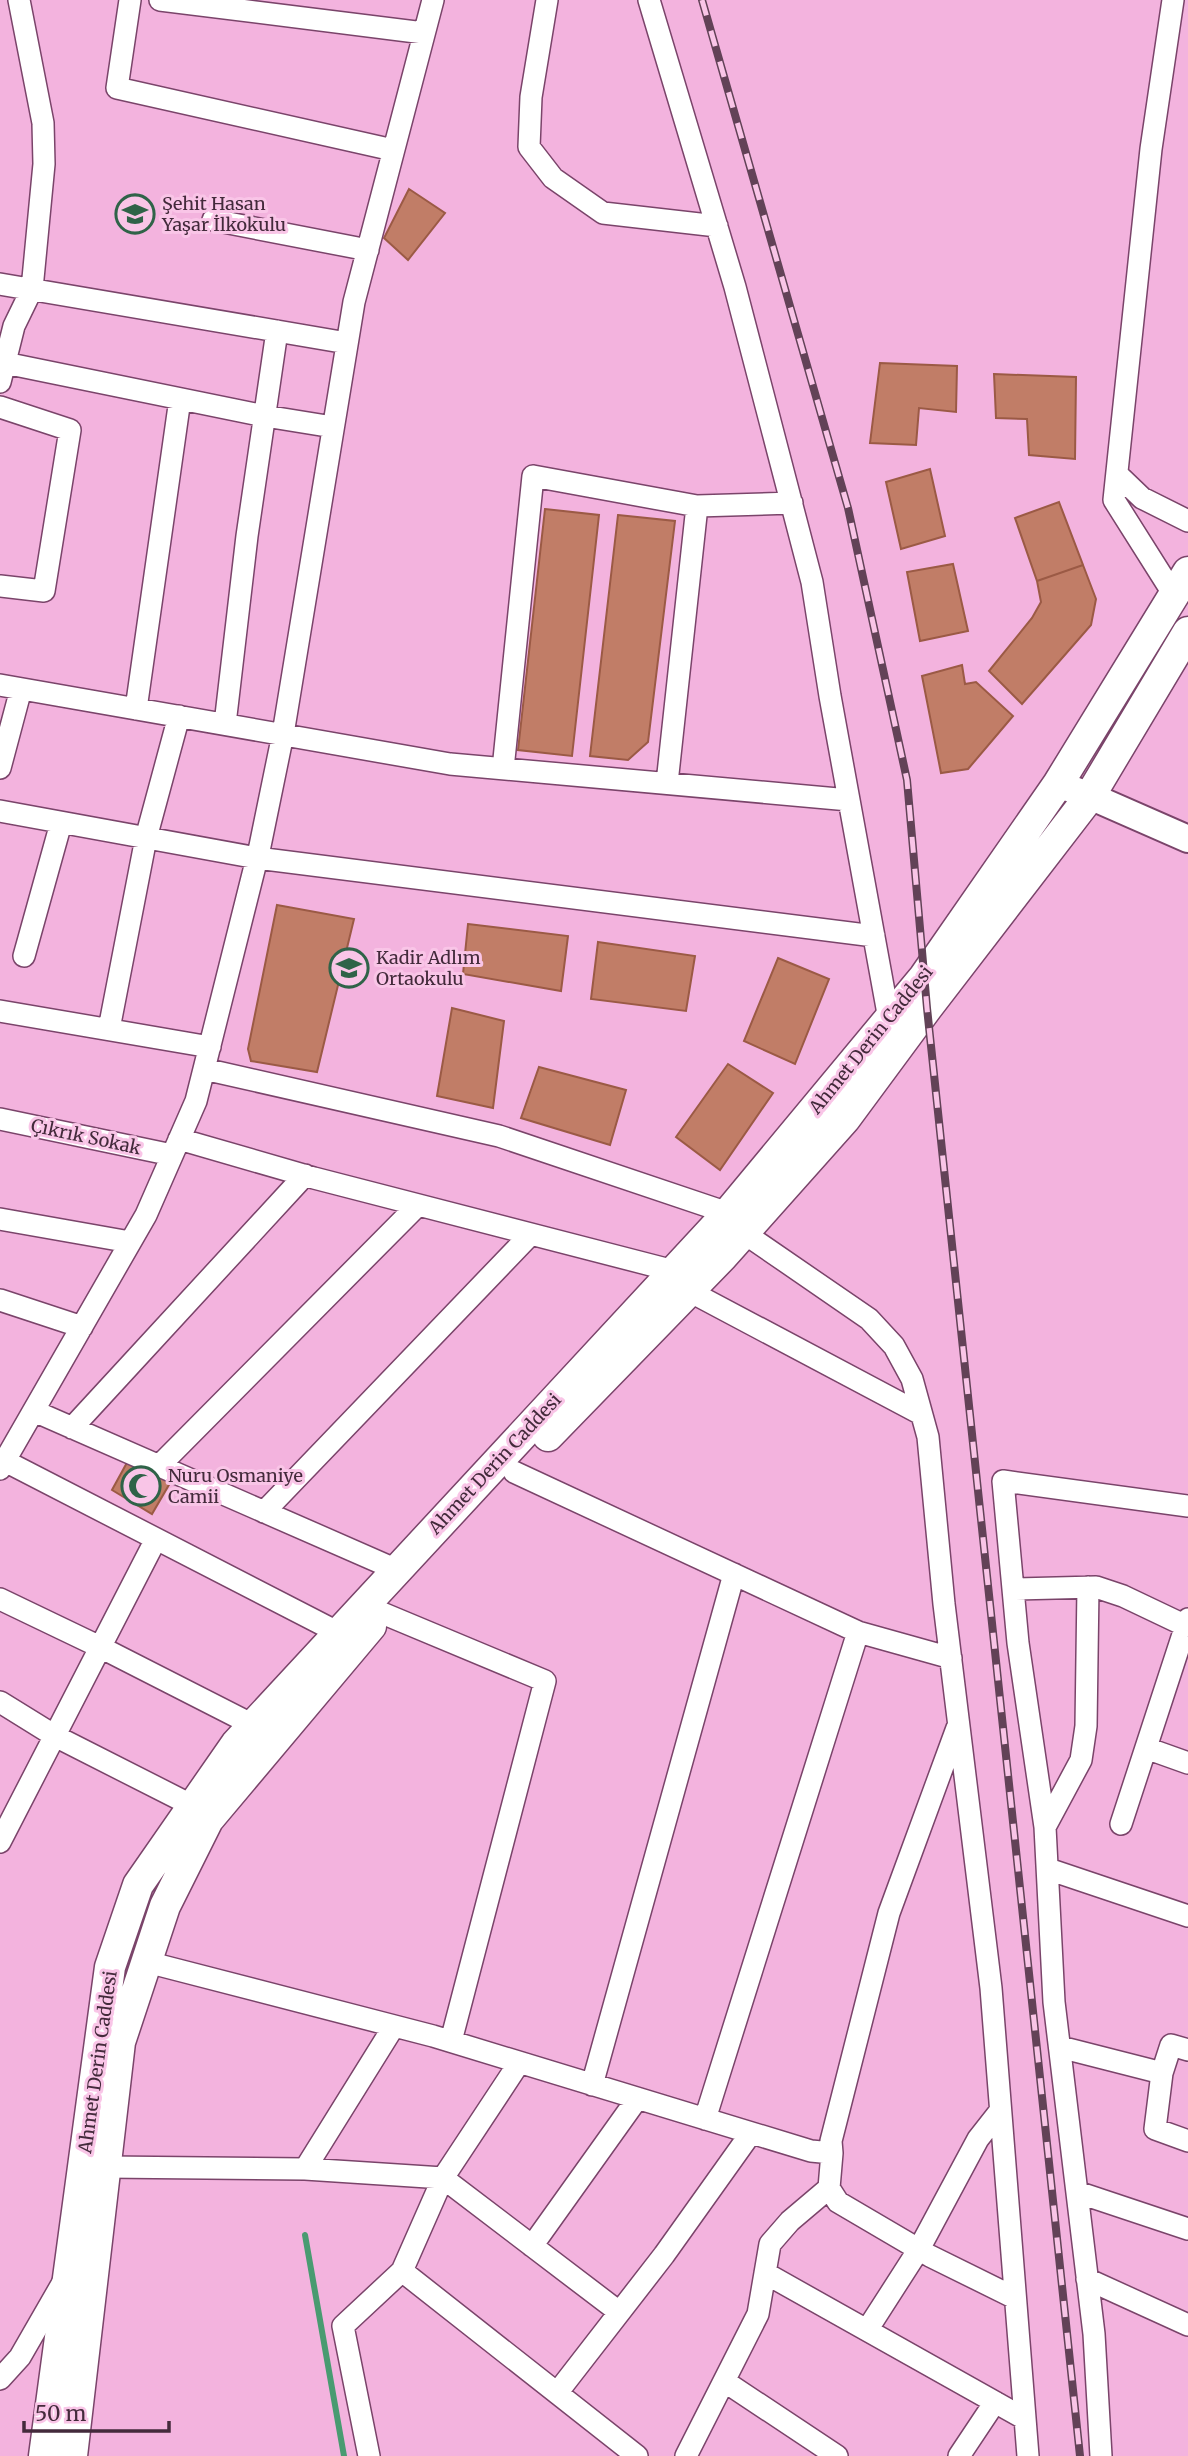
<svg xmlns="http://www.w3.org/2000/svg" width="1188" height="2456" font-family="Merriweather,serif">
	<rect width="100%" height="100%" fill="#f3b3de"/>
	<g fill="none" stroke-linecap="round" stroke-linejoin="round">
		<path stroke="#499b71" stroke-width="6" d="M 305,2235 L 344,2456"/>
	</g>
	<path fill="#c17d67" stroke="#9b5a45" stroke-width="2" d="M 409,189 L 445,213 L 408,260 L 384,238 Z
		M 880,363 L 957,366 L 956,412 L 919,408 L 916,445 L 870,443 Z
		M 994,374 L 1076,377 L 1075,459 L 1029,455 L 1027,419 L 996,418 Z
		M 930,469 L 945,536 L 901,549 L 886,482 Z
		M 1059,502 L 1083,565 L 1037,581 L 1015,518 Z
		M 545,509 L 599,515 L 572,756 L 518,750 Z
		M 618,515 L 675,521 L 648,742 L 628,760 L 590,756 Z
		M 953,564 L 968,631 L 920,641 L 907,572 Z
		M 1083,565 L 1096,599 L 1091,625 L 1022,704 L 989,671 L 1032,618 L 1041,602 L 1037,581 Z
		M 962,665 L 965,684 L 976,682 L 1013,716 L 968,769 L 941,773 L 922,676 Z
		M 277,905 L 354,919 L 317,1072 L 251,1061 L 248,1049 Z
		M 468,924 L 568,936 L 561,991 L 463,974 Z
		M 598,942 L 695,956 L 686,1011 L 591,999 Z
		M 778,958 L 829,979 L 795,1064 L 744,1041 Z
		M 452,1008 L 504,1021 L 493,1108 L 437,1096 Z
		M 728,1064 L 773,1093 L 720,1170 L 676,1137 Z
		M 539,1067 L 626,1090 L 610,1145 L 521,1118 Z
		M 129,1459 L 170,1483 L 152,1514 L 112,1490 Z"/>
	<g fill="none" stroke-linecap="round" stroke-linejoin="round">
		<g stroke="#7a446a" stroke-width="24">
			<path id="minor" d="M 130,0 L 117,88 L 393,150
				M 160,0 L 424,33
				M 547,0 L 531,97 L 529,147 L 553,178 L 603,213 L 717,226
				M 649,0 L 735,287 L 812,582 L 830,696 L 889,1019
				M 1173,0 L 1151,149 L 1114,500 L 1174,595
				M 213,220 L 368,250
				M 0,284 L 347,343
				M 5,363 L 265,416 L 333,427
				M 0,382 L 14,326 L 32,289 L 44,164 L 43,123 L 19,0
				M 0,407 L 70,430 L 44,591 L 0,586
				M 1117,474 L 1142,498 L 1188,521
				M 0,685 L 450,764 L 849,800
				M 136,709 L 180,399
				M 225,724 L 247,536 L 277,331
				M 0,768 L 21,689
				M 503,769 L 533,476 L 697,506 L 792,503
				M 667,783 L 697,506
				M 0,811 L 257,858 L 874,936
				M 24,956 L 61,823
				M 0,1011 L 210,1047
				M 109,1029 L 146,838 L 179,716
				M 204,1069 L 499,1136 L 728,1213 L 744,1233 L 869,1319 L 894,1346 L 912,1379 L 928,1437 L 944,1604 L 991,1988 L 1028,2456
				M 0,1119 L 172,1155
				M 179,1139 L 314,1178 L 674,1271
				M 0,1219 L 130,1242
				M 689,1291 L 921,1414
				M 0,1300 L 82,1327
				M 34,1411 L 397,1570
				M 72,1428 L 305,1175
				M 5,1461 L 339,1633
				M 159,1466 L 418,1205
				M 0,1469 L 146,1215 L 196,1101 L 260,846 L 283,734 L 354,302 L 433,0
				M 514,1472 L 858,1632 L 951,1658
				M 264,1512 L 530,1235
				M 1013,1589 L 1096,1587 L 1123,1596 L 1186,1626
				M 0,1599 L 100,1647 L 253,1725
				M 382,1613 L 545,1681 L 451,2041
				M 0,1702 L 55,1736 L 193,1806
				M 1146,1748 L 1188,1763
				M 1121,1824 L 1188,1619
				M 1045,1827 L 1081,1760 L 1086,1726 L 1088,1587
				M 0,1842 L 156,1539
				M 1048,1869 L 1188,1916
				M 147,1962 L 433,2036 L 811,2151 L 832,2153 L 831,2141 L 889,1913 L 957,1728
				M 1060,2047 L 1162,2073 L 1171,2045 L 1188,2050
				M 1162,2073 L 1155,2129 L 1188,2141
				M 592,2085 L 734,1574
				M 705,2119 L 858,1632
				M 832,2153 L 829,2188 L 838,2202 L 930,2256 L 1015,2298
				M 105,2167 L 305,2169 L 443,2178 L 519,2063
				M 305,2169 L 394,2026
				M 1077,2192 L 1188,2229
				M 532,2246 L 637,2099
				M 765,2273 L 1025,2419
				M 1087,2279 L 1188,2325
				M 619,2312 L 443,2178 L 402,2271 L 637,2456
				M 867,2330 L 919,2249 L 978,2139 L 1000,2111
				M 0,2379 L 20,2357 L 62,2284
				M 724,2381 L 837,2456
				M 557,2393 L 664,2255 L 751,2133
				M 369,2456 L 343,2326 L 402,2271
				M 686,2456 L 758,2314 L 770,2244 L 790,2221 L 829,2188
				M 959,2456 L 995,2402
				M 1101,2456 L 1094,2334 L 1054,2002 L 1045,1827 L 1018,1643 L 1003,1481 L 1188,1506"/>
		</g>
		<g stroke="#7a446a" stroke-width="30">
			<path id="tertiary" d="M 1058,784 L 1090,796 L 1188,839"/>
		</g>
		<g stroke="#7a446a" stroke-width="33">
			<path id="secondary" d="M 548,1436 L 722,1257 L 845,1119 L 927,1008 L 1090,796 L 1188,632
				M 44,2456 L 110,1967 L 138,1885 L 236,1744 L 728,1213 L 924,977 L 1058,784 L 1188,572
				M 72,2456 L 120,2042 L 165,1906 L 208,1820 L 371,1626"/>
		</g>
		<use href="#minor" stroke="#fff" stroke-width="21"/>
		<use href="#tertiary" stroke="#fff" stroke-width="26"/>
		<use href="#secondary" stroke="#fff" stroke-width="30"/>
		<g stroke="#624257" stroke-width="8">
			<path id="rail" d="M 702,0 L 848,508 L 907,780 L 927,1008 L 1080,2456"/>
		</g>
		<use href="#rail" stroke="#f9c5e7" stroke-width="5" stroke-dasharray="16" stroke-linecap="butt"/>
	</g>
	<defs>
		<g id="school-ring" transform="scale(2.0125)"><circle r="9.5" fill="#f9c5e7" stroke="#2f6348" stroke-width="1.5"/><path d="M0-5L7-2L0 1L-7-2ZM-4 1L0 2.5L4 1V4Q0 6-4 4Z" fill="#2f6348"/></g>
		<g id="mosque-ring" transform="scale(2.0125)"><circle r="9.5" fill="#f9c5e7" stroke="#2f6348" stroke-width="1.5"/><path d="M3.5-4.9A6 6 0 1 0 3.5 4.9A5 5 0 1 1 3.5-4.9Z" fill="#2f6348"/></g>
	</defs>
	<g fill-rule="evenodd">
		<use href="#school-ring" x="135" y="214"/>
		<use href="#school-ring" x="349" y="968"/>
		<use href="#mosque-ring" x="141" y="1486"/>
	</g>
	<g text-anchor="middle" stroke-width="6" stroke-linejoin="round" paint-order="stroke">
		<g font-size="18" fill="#432a3b" stroke="#f9c5e7" text-anchor="start">
			<text x="162" y="210">Şehit Hasan<tspan x="162" dy="21">Yaşar İlkokulu</tspan></text>
			<text x="376" y="964">Kadir Adlım<tspan x="376" dy="21">Ortaokulu</tspan></text>
			<text x="168" y="1482">Nuru Osmaniye<tspan x="168" dy="21">Camii</tspan></text>
		</g>
		<g font-size="18" fill="#432a3b" stroke="#f9c5e7">
			<text transform="translate(871 1040) rotate(-51)" y="6">Ahmet Derin Caddesi</text>
			<text transform="translate(86 1137) rotate(12)" y="6">Çıkrık Sokak</text>
			<text transform="translate(495 1464) rotate(-47)" y="6">Ahmet Derin Caddesi</text>
			<text transform="translate(98 2062) rotate(-82)" y="6">Ahmet Derin Caddesi</text>
		</g>
	</g>
	<path d="M24 2421v10h145v-10" fill="none" stroke="#432a3b" stroke-width="3.5"/>
	<text x="35" y="2421" font-size="21" fill="#432a3b" stroke="#f9c5e7" stroke-width="5" paint-order="stroke">50 m</text>
</svg>
